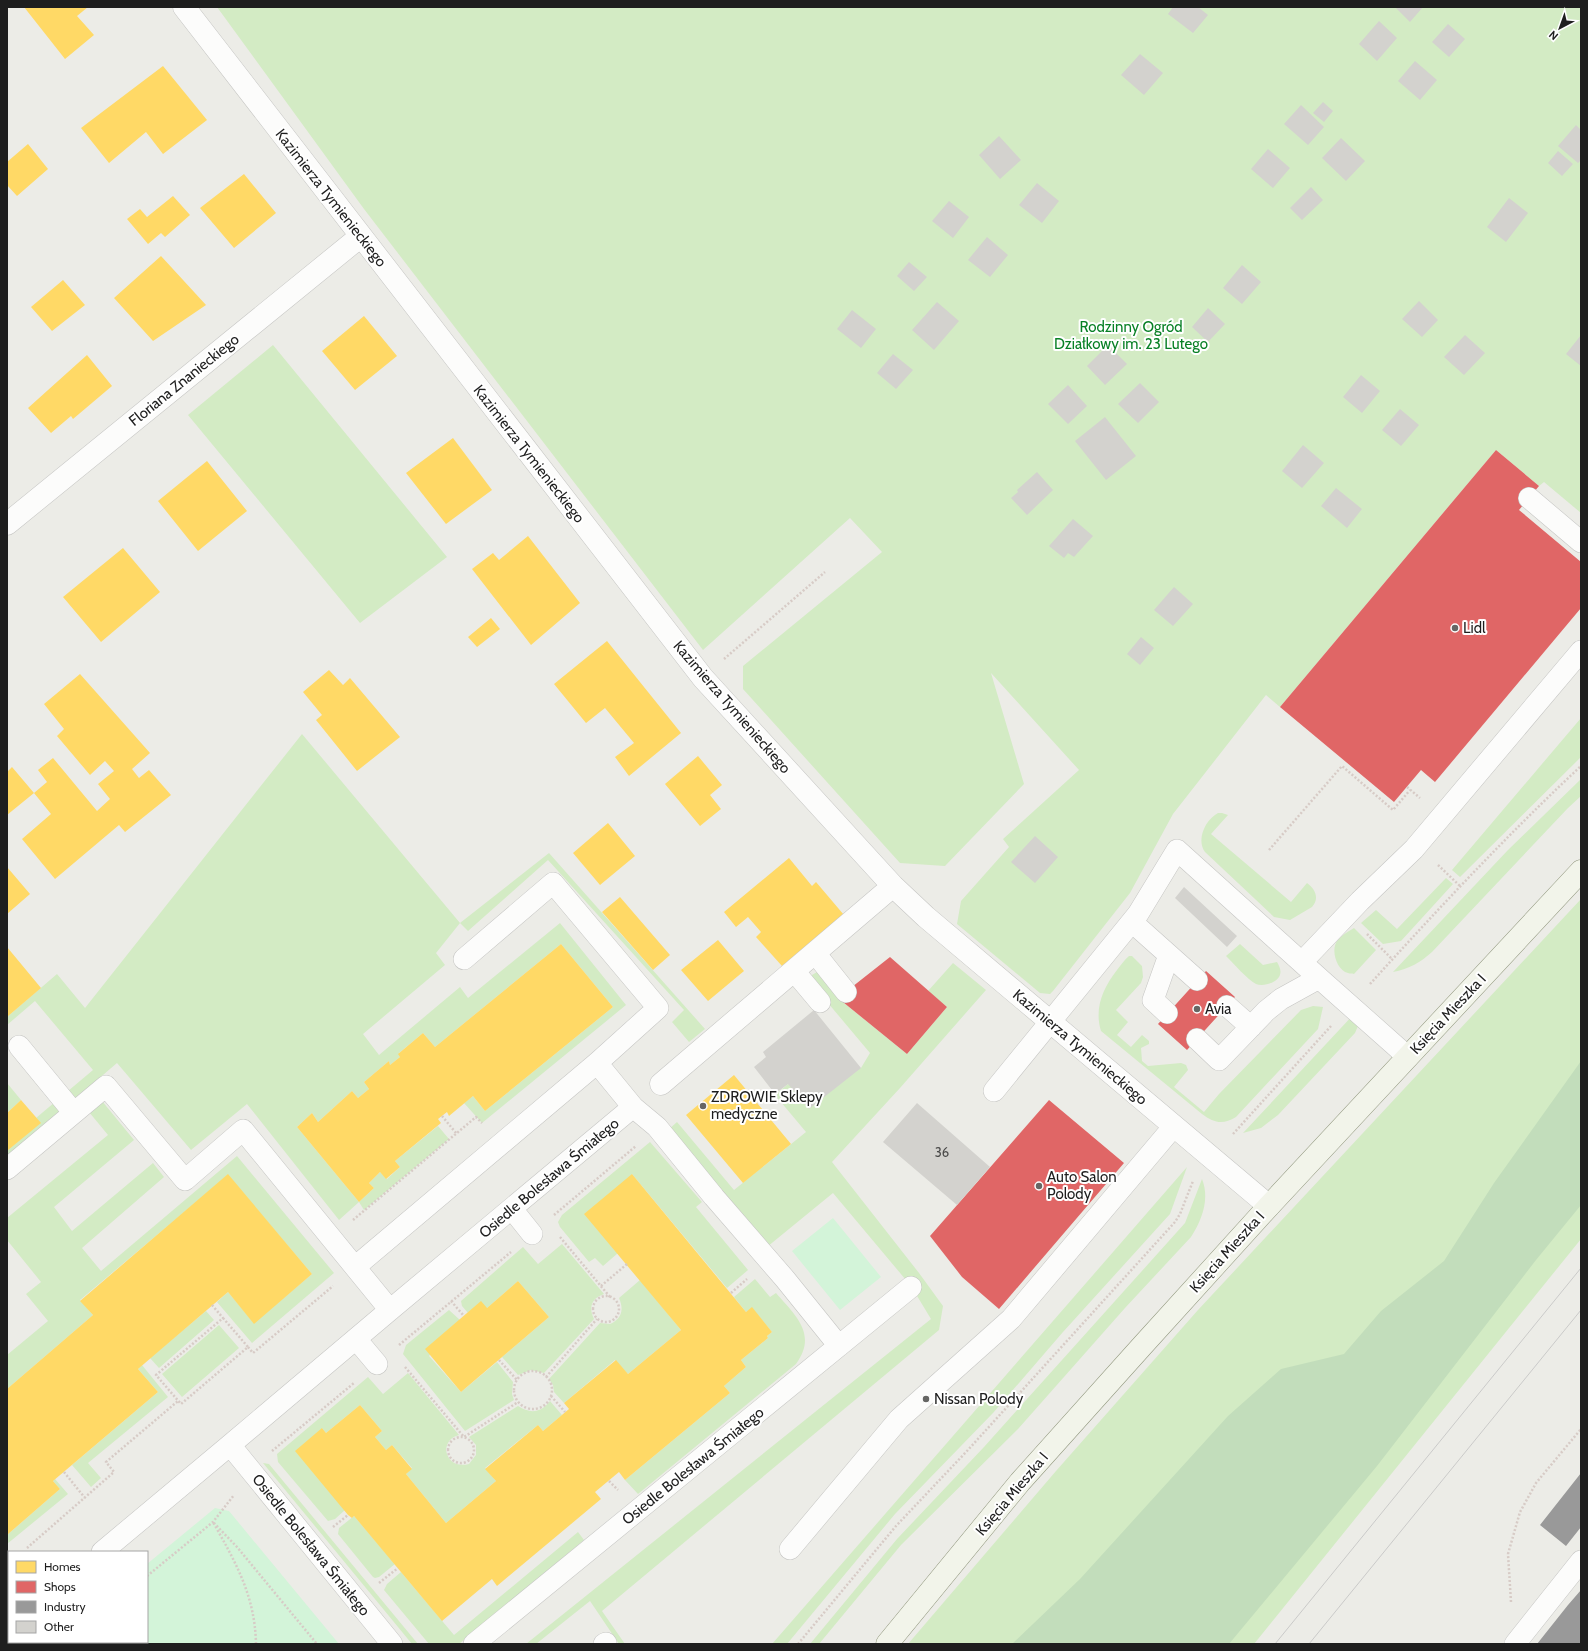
<svg xmlns="http://www.w3.org/2000/svg" width="1588" height="1651" font-family="Cabin,sans-serif">
	<rect width="100%" height="100%" fill="#ecece7"/>
	<path fill="#d3ebc4" d="M 217,7 L 1581,7 L 1581,513 L 1544,482 L 1539,486 L 1496,450 L 1280,707 L 1266,695 L 1173,814 L 1130,893 L 1053,991 L 1050,994 L 1040,993 L 957,924 L 961,901 L 1009,847 L 1003,839 L 1079,770 L 991,673 L 1024,784 L 945,866 L 900,863 L 743,689 L 743,666 L 882,552 L 850,518 L 703,650 L 364,209 Z
		M 273,345 L 447,557 L 360,623 L 188,415 Z
		M 1581,718 L 1581,757 L 1460,877 L 1452,870 Z
		M 302,734 L 460,923 L 549,853 L 705,1029 L 689,1042 L 672,1022 L 684,1010 L 548,860 L 468,931 L 460,923 L 436,953 L 445,965 L 363,1034 L 379,1055 L 460,987 L 468,998 L 560,923 L 626,1005 L 482,1123 L 464,1103 L 473,1096 L 485,1111 L 613,1007 L 561,944 L 435,1047 L 423,1033 L 399,1053 L 400,1057 L 390,1065 L 389,1061 L 364,1082 L 369,1089 L 358,1098 L 352,1091 L 318,1122 L 312,1113 L 297,1127 L 359,1202 L 374,1188 L 369,1183 L 380,1172 L 387,1179 L 400,1167 L 395,1161 L 438,1126 L 449,1139 L 364,1210 L 359,1202 L 339,1220 L 247,1104 L 191,1150 L 117,1063 L 7,1157 L 7,1151 L 40,1123 L 36,1118 L 93,1070 L 35,1001 L 7,1025 L 7,1017 L 57,974 L 85,1008 Z
		M 1581,779 L 1581,796 L 1568,808 L 1432,952 C 1421,962 1409,969 1393,972 L 1508,850 Z
		M 1218,813 L 1222,813 L 1228,815 L 1211,834 L 1291,902 L 1307,883 C 1315,889 1320,898 1312,907 L 1290,920 L 1274,917 L 1205,852 C 1196,840 1205,820 1218,813 Z
		M 1446,878 L 1453,884 L 1401,941 L 1383,944 L 1361,923 L 1376,910 L 1397,929 Z
		M 1581,899 L 1581,1239 L 1254,1644 L 908,1644 L 1056,1471 L 1198,1310 Z
		M 1354,928 L 1376,950 L 1354,974 C 1352,973 1350,974 1348,973 C 1336,970 1330,948 1338,940 C 1342,935 1349,931 1354,928 Z
		M 1240,944 L 1263,965 L 1277,962 C 1280,967 1282,972 1279,977 C 1275,983 1263,987 1256,984 C 1247,979 1234,964 1226,956 Z
		M 1129,956 L 1132,956 L 1142,966 L 1143,977 L 1141,983 L 1116,1010 L 1128,1022 L 1117,1035 L 1131,1047 L 1142,1035 L 1149,1041 L 1149,1044 L 1141,1048 L 1142,1061 L 1148,1066 L 1181,1063 L 1186,1065 L 1188,1070 L 1174,1087 L 1204,1112 L 1219,1094 L 1301,1010 L 1313,1006 L 1323,1007 L 1318,1029 L 1236,1117 C 1223,1125 1214,1123 1202,1114 L 1101,1031 C 1094,1008 1103,988 1117,970 C 1121,965 1124,960 1129,956 Z
		M 953,963 L 986,990 L 900,1088 L 832,1162 L 919,1273 L 943,1306 L 939,1330 L 602,1611 L 625,1644 L 619,1644 L 590,1601 L 536,1644 L 526,1644 L 931,1319 L 911,1286 L 833,1193 L 767,1247 L 668,1130 L 677,1122 L 734,1190 L 806,1132 L 775,1095 L 788,1084 L 861,1068 L 870,1053 L 807,978 L 817,972 L 838,998 L 907,1054 L 947,1007 L 928,991 Z
		M 1354,1014 L 1358,1026 L 1355,1033 L 1278,1115 L 1261,1128 L 1243,1133 Z
		M 7,1083 L 21,1100 L 7,1113 Z
		M 102,1101 L 134,1140 L 54,1207 L 72,1231 L 153,1163 L 164,1177 L 82,1248 L 101,1271 L 237,1156 L 334,1273 L 252,1343 L 217,1302 L 228,1292 L 254,1323 L 312,1274 L 228,1175 L 80,1300 L 93,1315 L 7,1389 L 7,1355 L 48,1321 L 26,1294 L 41,1282 L 7,1240 L 7,1218 L 108,1135 L 89,1112 Z
		M 650,1142 L 702,1202 L 696,1207 L 748,1270 L 727,1288 L 632,1174 L 618,1253 L 603,1266 L 595,1258 L 589,1262 L 560,1227 L 558,1222 L 562,1215 Z
		M 1187,1167 L 1170,1214 L 1063,1332 L 993,1413 L 895,1514 L 787,1644 L 772,1644 Z
		M 1202,1179 C 1210,1199 1202,1220 1191,1237 L 1125,1308 L 1018,1429 L 901,1545 L 819,1644 L 810,1644 L 897,1539 L 984,1447 L 1185,1223 Z
		M 562,1244 L 604,1294 C 592,1298 588,1307 594,1319 L 544,1373 L 531,1370 L 518,1375 L 502,1357 L 549,1317 L 518,1281 L 487,1308 L 468,1313 L 462,1306 L 461,1301 L 523,1247 L 538,1264 Z
		M 755,1279 L 770,1297 L 776,1293 C 795,1315 818,1334 796,1364 L 638,1494 L 625,1480 L 730,1393 L 724,1386 L 746,1367 L 741,1360 L 768,1338 L 767,1336 L 772,1332 L 752,1308 L 746,1312 L 734,1297 Z
		M 640,1280 L 681,1330 L 628,1374 L 615,1360 L 564,1403 L 554,1392 L 553,1385 L 549,1379 L 600,1323 L 610,1324 C 622,1319 624,1309 619,1298 Z
		M 449,1310 L 460,1320 L 429,1356 L 461,1392 L 497,1362 L 513,1382 L 512,1394 L 514,1400 L 465,1431 L 403,1354 L 406,1345 Z
		M 206,1311 L 214,1320 L 159,1368 L 150,1358 Z
		M 219,1325 L 239,1348 L 182,1397 L 162,1374 Z
		M 142,1365 L 168,1397 L 88,1463 L 101,1478 L 91,1487 L 72,1465 L 158,1392 L 138,1369 Z
		M 408,1373 L 459,1435 C 451,1437 447,1442 446,1450 C 448,1462 457,1467 469,1464 L 476,1455 L 476,1445 L 469,1437 L 518,1406 C 530,1414 541,1413 550,1401 L 562,1415 L 543,1431 L 538,1425 L 485,1468 L 496,1481 L 446,1523 L 406,1474 L 412,1468 L 392,1445 L 386,1450 L 375,1437 L 382,1431 L 360,1405 L 326,1433 L 322,1428 L 345,1510 L 335,1519 L 328,1521 L 278,1462 L 277,1454 L 368,1377 L 383,1394 Z
		M 263,1463 L 269,1464 L 418,1644 L 412,1644 Z
		M 55,1479 L 68,1494 L 7,1544 L 7,1535 L 60,1489 L 53,1481 Z
		M 354,1516 L 395,1564 L 379,1577 L 375,1578 L 373,1577 L 338,1534 L 339,1528 Z
		M 578,1532 L 584,1540 L 459,1644 L 429,1644 L 384,1590 L 387,1584 L 401,1572 L 454,1635 Z"/>
	<path fill="#c2ddbb" d="M 1581,1061 L 1581,1205 L 1536,1260 L 1377,1466 L 1229,1644 L 1012,1644 L 1080,1579 L 1228,1416 L 1281,1369 L 1344,1354 L 1381,1311 L 1444,1261 L 1494,1183 Z"/>
	<path fill="#d3f4d9" d="M 833,1218 L 881,1277 L 840,1310 L 792,1251 Z
		M 215,1508 L 229,1511 L 339,1644 L 8,1644 L 11,1642 L 147,1642 L 147,1564 Z"/>
	<path fill="#ffd966" d="M 24,7 L 88,7 L 77,16 L 94,35 L 65,59 Z
		M 163,66 L 207,120 L 163,154 L 146,132 L 109,163 L 81,128 Z
		M 28,144 L 48,169 L 17,196 L 7,185 L 7,162 Z
		M 244,174 L 276,213 L 234,248 L 200,208 Z
		M 173,196 L 190,215 L 165,237 L 161,233 L 148,244 L 127,219 L 140,209 L 147,217 Z
		M 161,256 L 206,305 L 153,341 L 114,298 Z
		M 63,280 L 85,305 L 52,331 L 31,307 Z
		M 364,316 L 397,356 L 355,390 L 322,351 Z
		M 87,355 L 112,386 L 73,419 L 71,416 L 51,433 L 28,408 Z
		M 453,438 L 492,490 L 446,524 L 406,473 Z
		M 207,461 L 247,511 L 198,551 L 158,501 Z
		M 528,536 L 580,603 L 531,645 L 472,569 L 493,553 L 499,560 Z
		M 123,548 L 160,592 L 101,642 L 63,597 Z
		M 491,618 L 500,629 L 477,647 L 468,637 Z
		M 607,641 L 681,733 L 629,776 L 615,757 L 634,743 L 605,708 L 586,723 L 554,684 Z
		M 329,670 L 343,685 L 350,678 L 400,737 L 357,771 L 316,720 L 322,715 L 303,692 Z
		M 80,674 L 150,753 L 132,769 L 139,778 L 149,770 L 171,795 L 125,832 L 119,825 L 55,879 L 22,839 L 51,814 L 34,793 L 47,782 L 38,770 L 53,758 L 97,811 L 110,799 L 98,784 L 114,771 L 105,761 L 90,775 L 57,736 L 64,729 L 44,704 Z
		M 698,756 L 722,785 L 710,795 L 721,809 L 700,826 L 665,784 Z
		M 12,767 L 34,793 L 7,815 L 7,772 Z
		M 608,823 L 635,856 L 600,885 L 573,853 Z
		M 789,858 L 812,886 L 816,882 L 844,915 L 782,966 L 756,937 L 761,932 L 748,917 L 736,927 L 724,912 Z
		M 7,867 L 30,894 L 7,914 Z
		M 620,897 L 670,955 L 653,970 L 602,912 Z
		M 718,940 L 744,971 L 708,1001 L 681,970 Z
		M 561,944 L 613,1007 L 485,1111 L 473,1096 L 449,1116 L 447,1112 L 438,1119 L 441,1123 L 395,1161 L 400,1167 L 386,1179 L 380,1172 L 369,1183 L 374,1188 L 359,1202 L 297,1127 L 312,1113 L 318,1122 L 352,1091 L 358,1098 L 369,1089 L 364,1082 L 389,1061 L 390,1065 L 400,1057 L 398,1054 L 423,1033 L 435,1047 Z
		M 7,947 L 41,988 L 7,1017 Z
		M 734,1075 L 791,1144 L 743,1183 L 686,1115 Z
		M 21,1100 L 41,1123 L 7,1151 L 7,1113 Z
		M 228,1174 L 312,1274 L 254,1324 L 228,1292 L 138,1369 L 158,1392 L 53,1481 L 60,1489 L 7,1535 L 7,1389 L 93,1315 L 80,1301 Z
		M 632,1174 L 746,1312 L 752,1307 L 772,1332 L 767,1336 L 768,1338 L 741,1360 L 746,1367 L 724,1386 L 730,1393 L 625,1480 L 619,1472 L 595,1492 L 601,1499 L 497,1586 L 492,1579 L 442,1621 L 354,1516 L 352,1518 L 348,1515 L 295,1451 L 322,1428 L 326,1433 L 360,1405 L 382,1431 L 375,1437 L 386,1450 L 392,1445 L 412,1469 L 406,1474 L 446,1523 L 496,1481 L 485,1469 L 538,1425 L 543,1431 L 569,1409 L 564,1403 L 616,1360 L 628,1374 L 681,1330 L 584,1214 Z
		M 518,1281 L 549,1317 L 461,1392 L 425,1349 L 481,1301 L 487,1308 Z"/>
	<path fill="#e06666" d="M 1496,450 L 1539,486 L 1519,510 L 1581,562 L 1581,608 L 1435,782 L 1421,770 L 1394,802 L 1280,707 Z
		M 890,957 L 947,1007 L 907,1054 L 838,998 Z
		M 1206,971 L 1235,997 L 1187,1050 L 1158,1024 Z
		M 1049,1100 L 1124,1163 L 999,1309 L 962,1277 L 930,1236 Z"/>
	<path fill="#999" d="M 1581,1473 L 1581,1527 L 1566,1546 L 1540,1525 Z
		M 1581,1590 L 1581,1644 L 1537,1644 L 1568,1605 Z"/>
	<path fill="#d3d2ce" d="M 1173,7 L 1198,7 L 1208,15 L 1193,33 L 1168,14 Z
		M 1395,7 L 1423,7 L 1410,22 Z
		M 1379,21 L 1397,38 L 1377,61 L 1359,44 Z
		M 1448,24 L 1465,39 L 1449,57 L 1432,42 Z
		M 1140,54 L 1163,73 L 1144,95 L 1121,75 Z
		M 1415,61 L 1437,80 L 1420,100 L 1398,81 Z
		M 1323,102 L 1333,111 L 1324,122 L 1313,113 Z
		M 1301,105 L 1324,127 L 1308,145 L 1284,124 Z
		M 1576,125 L 1581,130 L 1581,160 L 1578,163 L 1558,146 Z
		M 999,136 L 1021,160 L 1000,179 L 979,155 Z
		M 1341,138 L 1365,161 L 1346,181 L 1322,158 Z
		M 1268,149 L 1290,168 L 1273,188 L 1251,169 Z
		M 1558,151 L 1573,164 L 1562,176 L 1548,163 Z
		M 1037,183 L 1059,201 L 1042,223 L 1019,205 Z
		M 1311,187 L 1323,200 L 1302,220 L 1290,208 Z
		M 1509,198 L 1528,213 L 1506,242 L 1487,227 Z
		M 949,201 L 969,217 L 953,238 L 932,221 Z
		M 987,237 L 1008,255 L 990,277 L 968,260 Z
		M 909,262 L 927,277 L 914,291 L 897,276 Z
		M 1242,265 L 1261,282 L 1242,304 L 1223,288 Z
		M 1419,301 L 1438,320 L 1422,337 L 1402,319 Z
		M 937,302 L 959,321 L 934,350 L 912,330 Z
		M 1208,308 L 1225,324 L 1208,342 L 1192,327 Z
		M 852,310 L 876,329 L 861,348 L 837,329 Z
		M 1465,335 L 1485,353 L 1464,375 L 1444,357 Z
		M 1581,335 L 1581,366 L 1566,354 Z
		M 1108,345 L 1127,364 L 1105,385 L 1087,366 Z
		M 893,354 L 913,370 L 896,389 L 877,373 Z
		M 1361,375 L 1380,391 L 1362,413 L 1343,397 Z
		M 1140,383 L 1159,402 L 1138,423 L 1118,404 Z
		M 1068,385 L 1087,406 L 1068,424 L 1048,404 Z
		M 1400,409 L 1419,425 L 1401,446 L 1382,430 Z
		M 1105,417 L 1136,456 L 1106,480 L 1075,441 Z
		M 1303,445 L 1324,463 L 1302,488 L 1282,471 Z
		M 1037,472 L 1053,490 L 1027,515 L 1011,498 L 1018,492 L 1017,490 Z
		M 1336,488 L 1362,509 L 1347,528 L 1321,506 Z
		M 1073,519 L 1093,536 L 1074,557 L 1068,553 L 1064,558 L 1049,546 Z
		M 1174,587 L 1193,604 L 1173,626 L 1154,610 Z
		M 1141,637 L 1154,648 L 1140,665 L 1127,654 Z
		M 1035,836 L 1058,857 L 1035,883 L 1011,862 Z
		M 1184,887 L 1237,936 L 1227,947 L 1175,898 Z
		M 814,1010 L 861,1068 L 809,1109 L 788,1084 L 775,1094 L 754,1067 L 766,1057 L 763,1052 Z
		M 917,1103 L 990,1167 L 957,1205 L 883,1142 Z"/>
	<g fill="none" stroke-linecap="round" stroke-linejoin="round">
		<g stroke="#c5c5c3" stroke-width="22">
			<path id="lane" d="M 1529,498 L 1581,542
				M 1132,922 L 1169,955 L 1153,1000 L 1167,1013
				M 815,953 L 846,992
				M 1169,955 L 1197,980
				M 1302,962 L 1360,901 L 1414,849 L 1581,651
				M 794,971 L 820,1002
				M 1227,1006 L 1251,1027
				M 1197,1039 L 1219,1060 L 1266,1011 L 1281,999 L 1319,978 L 1408,1057
				M 19,1046 L 74,1113
				M 597,1063 L 633,1107 L 657,1127 L 714,1197 L 785,1279 L 839,1346
				M 994,1091 L 1138,914 L 1177,850 L 1319,978
				M 7,1169 L 106,1086 L 185,1180 L 243,1130 L 390,1310
				M 512,1209 L 532,1234
				M 355,1267 L 597,1063 L 658,1008 L 553,883 L 464,959
				M 356,1339 L 377,1364
				M 790,1549 L 899,1419 L 1011,1319 L 1174,1126
				M 102,1552 L 230,1445
				M 7,1568 L 9,1571
				M 392,1644 L 230,1445 L 390,1310 L 633,1107
				M 474,1644 L 911,1287
				M 604,1644 L 606,1643
				M 1515,1644 L 1581,1561"/>
		</g>
		<g stroke="#c5c5c3" stroke-width="23">
			<path id="street" d="M 184,7 L 703,678 L 893,886 L 926,917 L 1269,1206
				M 7,524 L 361,236
				M 661,1084 L 893,886"/>
		</g>
		<g stroke="#91977e" stroke-width="23">
			<path id="secondary" d="M 887,1644 L 1020,1482 L 1142,1346 L 1269,1206 L 1581,871"/>
		</g>
		<path stroke="#d7cbc6" stroke-width="2.5" stroke-dasharray="2 2" stroke-linecap="butt" d="M 724,659 L 825,572
			M 1407,787 L 1420,798
			M 1269,850 L 1342,766 L 1393,810 L 1410,790
			M 1438,865 L 1460,886
			M 1367,934 L 1392,959
			M 1370,984 C 1438,909 1507,835 1581,766
			M 442,1116 L 456,1133
			M 1233,1134 L 1331,1026
			M 554,1215 L 636,1146
			M 353,1220 L 476,1117 L 482,1123
			M 560,1237 L 610,1297
			M 601,1286 L 627,1264
			M 731,1293 L 747,1279
			M593 1309a13 13 0 1 1 26 0a13 13 0 1 1-26 0Z
			M 451,1301 L 464,1316
			M 212,1305 L 223,1318
			M 223,1318 L 248,1347 L 181,1404 L 156,1375 Z
			M 399,1345 L 511,1252
			M 248,1347 L 253,1353 L 333,1286
			M 499,1360 L 517,1380
			M 405,1367 L 464,1437 L 518,1402
			M514 1390a19 19 0 1 1 38 0a19 19 0 1 1-38 0Z
			M 546,1377 L 597,1319
			M 551,1396 L 565,1412
			M448 1450a13 13 0 1 1 26 0a13 13 0 1 1-26 0Z
			M 272,1451 L 354,1383
			M 64,1472 L 85,1498
			M 609,1481 L 618,1490
			M 333,1527 L 348,1515
			M 27,1548 L 114,1472 L 106,1462 L 178,1401
			M 147,1576 L 213,1522 L 234,1495
			M 379,1583 L 398,1568
			M 1511,1602 L 1508,1554 L 1520,1512 L 1536,1483 L 1581,1429
			M 7,1631 L 9,1629
			M 65,1644 L 67,1642
			M 256,1644 C 255,1596 236,1563 213,1522 L 237,1547 L 317,1644
			M 798,1644 L 896,1526 L 967,1451 L 1175,1222 L 1180,1214 L 1193,1181"/>
		<use href="#lane" stroke="#fcfcfb" stroke-width="21"/>
		<use href="#street" stroke="#fcfcfb" stroke-width="22"/>
		<use href="#secondary" stroke="#f2f4ea" stroke-width="22"/>
		<path stroke="#cacac9" stroke-width="1" d="M 1275,1644 L 1581,1268
			M 1309,1644 L 1581,1310"/>
	</g>
	<g fill="#666664" stroke="#fff" stroke-width="1.5">
		<circle cx="1455" cy="628" r="4"/>
		<circle cx="1197" cy="1009" r="4"/>
		<circle cx="703" cy="1106" r="4"/>
		<circle cx="1039" cy="1186" r="4"/>
		<circle cx="926" cy="1399" r="4"/>
	</g>
	<g text-anchor="middle" stroke-width="4" stroke-linejoin="round" paint-order="stroke">
		<g font-size="13" fill="#4b4b4a">
			<text x="942" y="1157">36</text>
		</g>
		<g font-size="15" fill="#1e1e1e" stroke="#fff">
			<text transform="translate(331 198) rotate(52)" y="5">Kazimierza Tymienieckiego</text>
			<text transform="translate(184 380) rotate(-39)" y="5">Floriana Znanieckiego</text>
			<text transform="translate(529 454) rotate(52)" y="5">Kazimierza Tymienieckiego</text>
			<text transform="translate(732 707) rotate(49)" y="5">Kazimierza Tymienieckiego</text>
			<text transform="translate(1448 1014) rotate(-47)" y="5">Księcia Mieszka I</text>
			<text transform="translate(1080 1047) rotate(40)" y="5">Kazimierza Tymienieckiego</text>
			<text transform="translate(549 1178) rotate(-40)" y="5">Osiedle Bolesława Śmiałego</text>
			<text transform="translate(1227 1252) rotate(-48)" y="5">Księcia Mieszka I</text>
			<text transform="translate(693 1466) rotate(-39)" y="5">Osiedle Bolesława Śmiałego</text>
			<text transform="translate(1012 1494) rotate(-50)" y="5">Księcia Mieszka I</text>
			<text transform="translate(311 1545) rotate(51)" y="5">Osiedle Bolesława Śmiałego</text>
		</g>
		<g font-size="15" fill="#088025" stroke="#fff">
			<text x="1131" y="332">Rodzinny Ogród<tspan x="1131" dy="17">Działkowy im. 23 Lutego</tspan></text>
		</g>
		<g font-size="15" fill="#1e1e1e" stroke="#fff" text-anchor="start">
			<text x="1463" y="633">Lidl</text>
			<text x="1205" y="1014">Avia</text>
			<text x="711" y="1102">ZDROWIE Sklepy<tspan x="711" dy="17">medyczne</tspan></text>
			<text x="1047" y="1182">Auto Salon<tspan x="1047" dy="17">Polody</tspan></text>
			<text x="934" y="1404">Nissan Polody</text>
		</g>
	</g>
	<rect width="1588" height="1651" fill="none" stroke="#1e1e1e" stroke-width="16"/>
	<rect x="8" y="1551" width="140" height="92" fill="#ffffff" stroke="#a5a5a5"/>
	<rect x="16" y="1561" width="20" height="12" fill="#ffd966" stroke="#a5a5a5"/>
	<text x="44" y="1571" font-size="12" fill="#1e1e1e">Homes</text>
	<rect x="16" y="1581" width="20" height="12" fill="#e06666" stroke="#a5a5a5"/>
	<text x="44" y="1591" font-size="12" fill="#1e1e1e">Shops</text>
	<rect x="16" y="1601" width="20" height="12" fill="#999999" stroke="#a5a5a5"/>
	<text x="44" y="1611" font-size="12" fill="#1e1e1e">Industry</text>
	<rect x="16" y="1621" width="20" height="12" fill="#d3d2ce" stroke="#a5a5a5"/>
	<text x="44" y="1631" font-size="12" fill="#1e1e1e">Other</text>
	<g transform="translate(1560 28) rotate(221)" stroke="#ffffff" stroke-width="3" paint-order="stroke">
	<path d="M0-3L7 15L0 10L-7 15Z" fill="#1e1e1e"/>
	<text y="-6" font-size="11" font-weight="bold" text-anchor="middle" fill="#1e1e1e">N</text>
	</g>
</svg>
